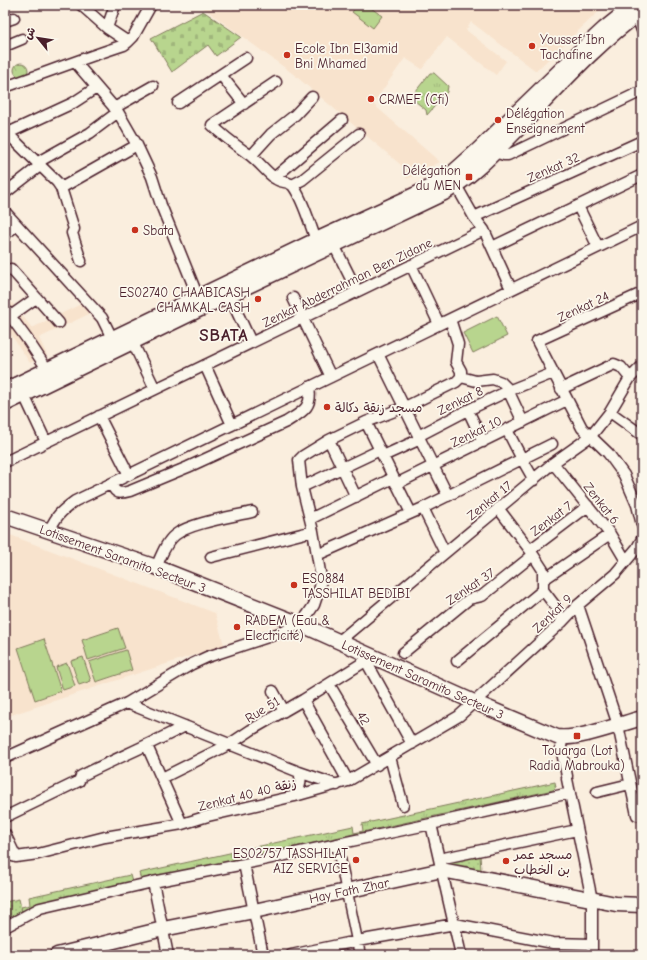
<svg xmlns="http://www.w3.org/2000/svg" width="647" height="960" font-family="'Comic Neue','Playpen Sans Arabic',sans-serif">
	<defs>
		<pattern id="grass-tufts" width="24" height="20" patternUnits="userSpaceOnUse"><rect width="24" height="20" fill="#b8d58e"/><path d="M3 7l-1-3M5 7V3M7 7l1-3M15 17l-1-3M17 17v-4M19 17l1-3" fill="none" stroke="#a0b67b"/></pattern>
		<pattern id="forest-crowns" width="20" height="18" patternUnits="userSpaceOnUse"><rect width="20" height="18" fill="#b8d58e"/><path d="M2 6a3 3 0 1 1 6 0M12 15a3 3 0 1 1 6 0" fill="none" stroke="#a0b67b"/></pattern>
		<pattern id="cemetery-stones" width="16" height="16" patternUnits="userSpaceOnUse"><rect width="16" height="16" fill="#b8d58e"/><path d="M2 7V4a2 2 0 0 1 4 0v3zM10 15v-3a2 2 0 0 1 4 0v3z" fill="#a0b67b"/></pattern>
		<pattern id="garden-dots" width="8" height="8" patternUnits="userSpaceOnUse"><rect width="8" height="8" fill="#b8d58e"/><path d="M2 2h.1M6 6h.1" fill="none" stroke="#a0b67b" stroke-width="1.8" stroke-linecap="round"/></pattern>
	</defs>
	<rect width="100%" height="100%" fill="#faeede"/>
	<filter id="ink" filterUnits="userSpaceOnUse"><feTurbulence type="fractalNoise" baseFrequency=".025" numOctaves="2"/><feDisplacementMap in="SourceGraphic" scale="8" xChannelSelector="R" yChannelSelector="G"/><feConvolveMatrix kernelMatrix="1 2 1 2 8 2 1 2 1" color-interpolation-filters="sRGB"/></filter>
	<g filter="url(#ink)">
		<path fill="#f8e3cd" d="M 199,5 L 608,5 L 596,14 L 536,71 L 471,22 L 466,30 L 506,61 L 496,75 L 447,37 L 422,69 L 405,58 L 373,104 L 440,162 L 407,179 L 401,165 L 292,73 Z
			M 5,294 L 32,328 L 83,303 L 91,313 L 39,338 L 47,355 L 30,363 L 5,326 Z
			M 5,533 L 215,613 L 224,645 L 5,717 Z"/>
		<path fill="url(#grass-tufts)" stroke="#817a5c" d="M 430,73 L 434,73 L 448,86 L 447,92 L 427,115 L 426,110 L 415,101 L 408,101 Z
			M 555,782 L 556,787 L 553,790 L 41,903 L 22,912 L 21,907 L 30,905 L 29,897 L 130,875 L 132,882 L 141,880 L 139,873 L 243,850 L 245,856 L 252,855 L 251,848 L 353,826 L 354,833 L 363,831 L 362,824 Z"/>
		<path fill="url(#forest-crowns)" stroke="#817a5c" d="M14 70a7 7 0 1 1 14 0a7 7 0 1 1-14 0Z"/>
		<path fill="url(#cemetery-stones)" stroke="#817a5c" d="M 203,11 L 241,37 L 216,56 L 208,45 L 172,72 L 151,38 Z"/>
		<path fill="url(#garden-dots)" stroke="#817a5c" d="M 480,855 L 481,870 L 446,864 L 445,862 Z
			M 19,899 L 22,912 L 5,922 L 5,902 Z"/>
		<path fill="#b8d58e" stroke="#817a5c" d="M 358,5 L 367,5 L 382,16 L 373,28 L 352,12 Z
			M 497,316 L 507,336 L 473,353 L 463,333 Z
			M 118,628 L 125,648 L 88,660 L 82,640 Z
			M 44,639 L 61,691 L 35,700 L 18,648 Z
			M 126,650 L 132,670 L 96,682 L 89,662 Z
			M 83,657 L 91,681 L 79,685 L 71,661 Z
			M 67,663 L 75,686 L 63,690 L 56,667 Z"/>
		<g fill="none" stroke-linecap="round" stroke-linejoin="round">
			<g stroke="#4a1f2b" stroke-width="13">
				<path id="street" d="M 81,5 L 107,28 L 128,42 L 133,37 L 151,5
					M 636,15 L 642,30
					M 5,21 L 14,18
					M 107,28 L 115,5
					M 5,46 L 22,39
					M 75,62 L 118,112 L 137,145 L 152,177 L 161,205 L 198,297
					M 221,75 L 244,104
					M 276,82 L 212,125 C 225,138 237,146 251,156 C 260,163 267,173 276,179 C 281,183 289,181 293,186 C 303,199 310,225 316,240
					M 5,87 C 45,73 84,58 124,45 L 128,42
					M 178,103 L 246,58
					M 114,108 L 153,86
					M 5,131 L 57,182 L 61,188 L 74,229 L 72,233 L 81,261
					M 8,133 L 73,103 L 96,88
					M 495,152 L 504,155 L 508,155 L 642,91
					M 251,156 L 271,134 L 295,115 L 312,97
					M 38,162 L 90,133 L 118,112
					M 274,178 L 342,120
					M 453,180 L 474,217 L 484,230 L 511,289
					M 292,185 L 302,180 L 359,134
					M 61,188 L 137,145
					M 5,193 L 41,165
					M 578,206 L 598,247
					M 5,212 L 91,306 L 102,318 L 112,338
					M 474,217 L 642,141
					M 5,234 L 17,225
					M 334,245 L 357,291
					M 492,247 L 642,175
					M 411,265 L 439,324
					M 11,269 L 59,323
					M 229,295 L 251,342
					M 293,298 L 331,377
					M 642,298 L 640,294 L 537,341 L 582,428 L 608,453 L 624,475 L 637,505 L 642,525
					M 5,309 L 27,339 L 47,369
					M 5,320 L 36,298
					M 133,343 L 155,389
					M 378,354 L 448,496
					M 205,365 L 232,425
					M 461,377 L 476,381 L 493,379 L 501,382 L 507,388 L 523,422
					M 561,389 L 614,364 L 621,367 L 630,378
					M 24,395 L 46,442
					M 468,410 L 483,442
					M 610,412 L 642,435
					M 99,416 L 129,475
					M 366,422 L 411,513
					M 507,430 L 522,459 L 534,480
					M 329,440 L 356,497
					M 383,456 L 416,441 L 422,434 L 468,410 L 508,391 L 553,373
					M 5,462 L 484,230
					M 553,463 L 610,534 L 626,561
					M 111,484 C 116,494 119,494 130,491 L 188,467 L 286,422 C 302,412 313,408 309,387
					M 396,484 L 567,400
					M 302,487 L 380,450
					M 423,508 L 445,553
					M 498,508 L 530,550 L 543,570 L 543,590 L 556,607 L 562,622
					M 310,519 L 393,478
					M 49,531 C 57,515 60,512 75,501 L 642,226
					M 530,550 L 588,506
					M 317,555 L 423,508 L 552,444
					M 211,557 L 313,531
					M 156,567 C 161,557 165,543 175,535 C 190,523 231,517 252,512
					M 543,580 L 610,534
					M 578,605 L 618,725 L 637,815
					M 338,642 L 553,463 L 591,436 L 610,412 L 630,378 L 642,366
					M 403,653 L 469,599 L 482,596 L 533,555
					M 366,661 L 412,744
					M 457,661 L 543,590
					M 329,684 L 377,765
					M 273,691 L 284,711
					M 303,700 L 348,781
					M 127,703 L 299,772 L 337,785
					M 562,738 L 561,748 L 567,776
					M 147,746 L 182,824
					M 390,757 L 403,805
					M 5,758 L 127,703 L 192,664 L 207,657 L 283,632 L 300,624 L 308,614 L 314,605 L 320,587 L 321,578 L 313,531 L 302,487 L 299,460 L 303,456 L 329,440 L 366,422 L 405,407 L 456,382 L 461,377 L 461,371 L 456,362 L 458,344 L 450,319
					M 162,778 L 230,744 L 251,730 L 303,700 L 372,657
					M 567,779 L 592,900 L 592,955
					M 597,792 L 630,784
					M 295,796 C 300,787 302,781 299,772
					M 5,817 L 79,781 L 81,776 C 115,759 151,744 185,726
					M 431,824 L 461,955
					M 5,834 L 16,857
					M 337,844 L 360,955
					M 5,854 L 16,857 L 38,854 L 105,837 L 182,824 L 208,816 L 295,796 L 348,781 L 459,716 L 562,622 L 578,605 L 615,574 L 637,548 L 642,539
					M 439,859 L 577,830
					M 244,864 L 263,955
					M 153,882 L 168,955
					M 5,927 L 40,908 L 153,882 L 244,864 L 431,824 L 570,793
					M 291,955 L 357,941 L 455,924 L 553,943 L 592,944"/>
			</g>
			<g stroke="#4a1f2b" stroke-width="17">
				<path id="secondary" d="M 5,390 L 316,240 L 425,190 L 450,175 L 478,150 L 579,52 L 604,29 L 634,5
					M 5,404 L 229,295 L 444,193 C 473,176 493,154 517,130 C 557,89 595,45 642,11
					M 5,516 L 156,567 L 300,624 L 474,702 L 557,737 C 578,740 620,724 642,718
					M 57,955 L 163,929 L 254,911 L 442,870 L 616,904 L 642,905"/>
			</g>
			<use href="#street" stroke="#fbf7ec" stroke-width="10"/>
			<use href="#secondary" stroke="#fbf7ec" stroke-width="14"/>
		</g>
	</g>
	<g fill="#c8321e" stroke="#fbf7ec" stroke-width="1.5">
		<circle cx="532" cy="46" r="4"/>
		<circle cx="287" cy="55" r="4"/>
		<circle cx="371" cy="99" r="4"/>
		<circle cx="498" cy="120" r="4"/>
		<rect x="465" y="173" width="8" height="8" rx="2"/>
		<circle cx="135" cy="230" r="4"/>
		<circle cx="258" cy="299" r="4"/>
		<circle cx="327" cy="407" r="4"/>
		<circle cx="294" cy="585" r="4"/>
		<circle cx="237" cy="627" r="4"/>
		<rect x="573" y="732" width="8" height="8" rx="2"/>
		<circle cx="356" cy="860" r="4"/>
		<circle cx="506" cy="861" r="4"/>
	</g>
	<g text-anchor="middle" stroke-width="3.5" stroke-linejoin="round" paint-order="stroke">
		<g font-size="13" fill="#4a1f2b" stroke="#fbf7ec" text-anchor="start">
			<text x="540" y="44">Youssef Ibn<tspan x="540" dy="15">Tachafine</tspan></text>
			<text x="295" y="53">Ecole Ibn El3amid<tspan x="295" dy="15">Bni Mhamed</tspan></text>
			<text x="379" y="104">CRMEF (Cfi)</text>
			<text x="506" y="118">Délégation<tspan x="506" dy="15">Enseignement</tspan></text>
			<text x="461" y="175" text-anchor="end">Délégation<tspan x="461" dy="15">du MEN</tspan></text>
			<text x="143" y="235">Sbata</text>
			<text x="250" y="297" text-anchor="end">ES02740 CHAABICASH<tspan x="250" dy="15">CHAMKAL CASH</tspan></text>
			<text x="335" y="412">مسجد زنقة دكالة</text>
			<text x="302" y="583">ES0884<tspan x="302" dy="15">TASSHILAT BEDIBI</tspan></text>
			<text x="245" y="625">RADEM (Eau &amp;<tspan x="245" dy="15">Electricité)</tspan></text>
			<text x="577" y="755" text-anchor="middle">Touarga (Lot<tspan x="577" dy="15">Radia Mabrouka)</tspan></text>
			<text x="348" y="858" text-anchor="end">ES02757 TASSHILAT<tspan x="348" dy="15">AIZ SERVICE</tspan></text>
			<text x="514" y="859">مسجد عمر<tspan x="514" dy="15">بن الخطاب</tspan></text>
		</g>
		<g font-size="13" fill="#4a1f2b" stroke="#fbf7ec">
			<text transform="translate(553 167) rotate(-24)" y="5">Zenkat 32</text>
			<text transform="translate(347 282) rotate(-26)" y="5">Zenkat Abderrahman Ben Zidane</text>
			<text transform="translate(583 306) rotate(-25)" y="5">Zenkat 24</text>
			<text transform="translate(460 400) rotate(-26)" y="5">Zenkat 8</text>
			<text transform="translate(476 431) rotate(-26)" y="5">Zenkat 10</text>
			<text transform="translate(489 500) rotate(-39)" y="5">Zenkat 17</text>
			<text transform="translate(602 503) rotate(52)" y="5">Zenkat 6</text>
			<text transform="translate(551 518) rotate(-37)" y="5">Zenkat 7</text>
			<text transform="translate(123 558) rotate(20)" y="5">Lotissement Saramito Secteur 3</text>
			<text transform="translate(470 586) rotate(-34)" y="5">Zenkat 37</text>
			<text transform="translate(552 613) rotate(-44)" y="5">Zenkat 9</text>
			<text transform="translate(423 679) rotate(24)" y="5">Lotissement Saramito Secteur 3</text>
			<text transform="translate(262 709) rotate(-31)" y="5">Rue 51</text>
			<text transform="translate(364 718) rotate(60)" y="5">42</text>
			<text transform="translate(247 794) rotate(-14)" y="5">Zenkat 40 زنقة 40</text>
			<text transform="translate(349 890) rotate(-12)" y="5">Hay Fath Zhar</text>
		</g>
		<g font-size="17" font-weight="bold" letter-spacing="1" fill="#4a1f2b" stroke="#fbf7ec">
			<text x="224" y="341">SBATA</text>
		</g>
	</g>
	<rect width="647" height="960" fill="none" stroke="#fbf7ec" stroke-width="20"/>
	<rect x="10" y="10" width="627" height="940" fill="none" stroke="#4a1f2b" stroke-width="1.5" filter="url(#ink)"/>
	<g transform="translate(38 38) rotate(300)" stroke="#fbf7ec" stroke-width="3" paint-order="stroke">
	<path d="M0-3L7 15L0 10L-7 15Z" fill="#4a1f2b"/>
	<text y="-6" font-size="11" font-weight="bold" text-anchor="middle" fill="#4a1f2b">ش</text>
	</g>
</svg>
